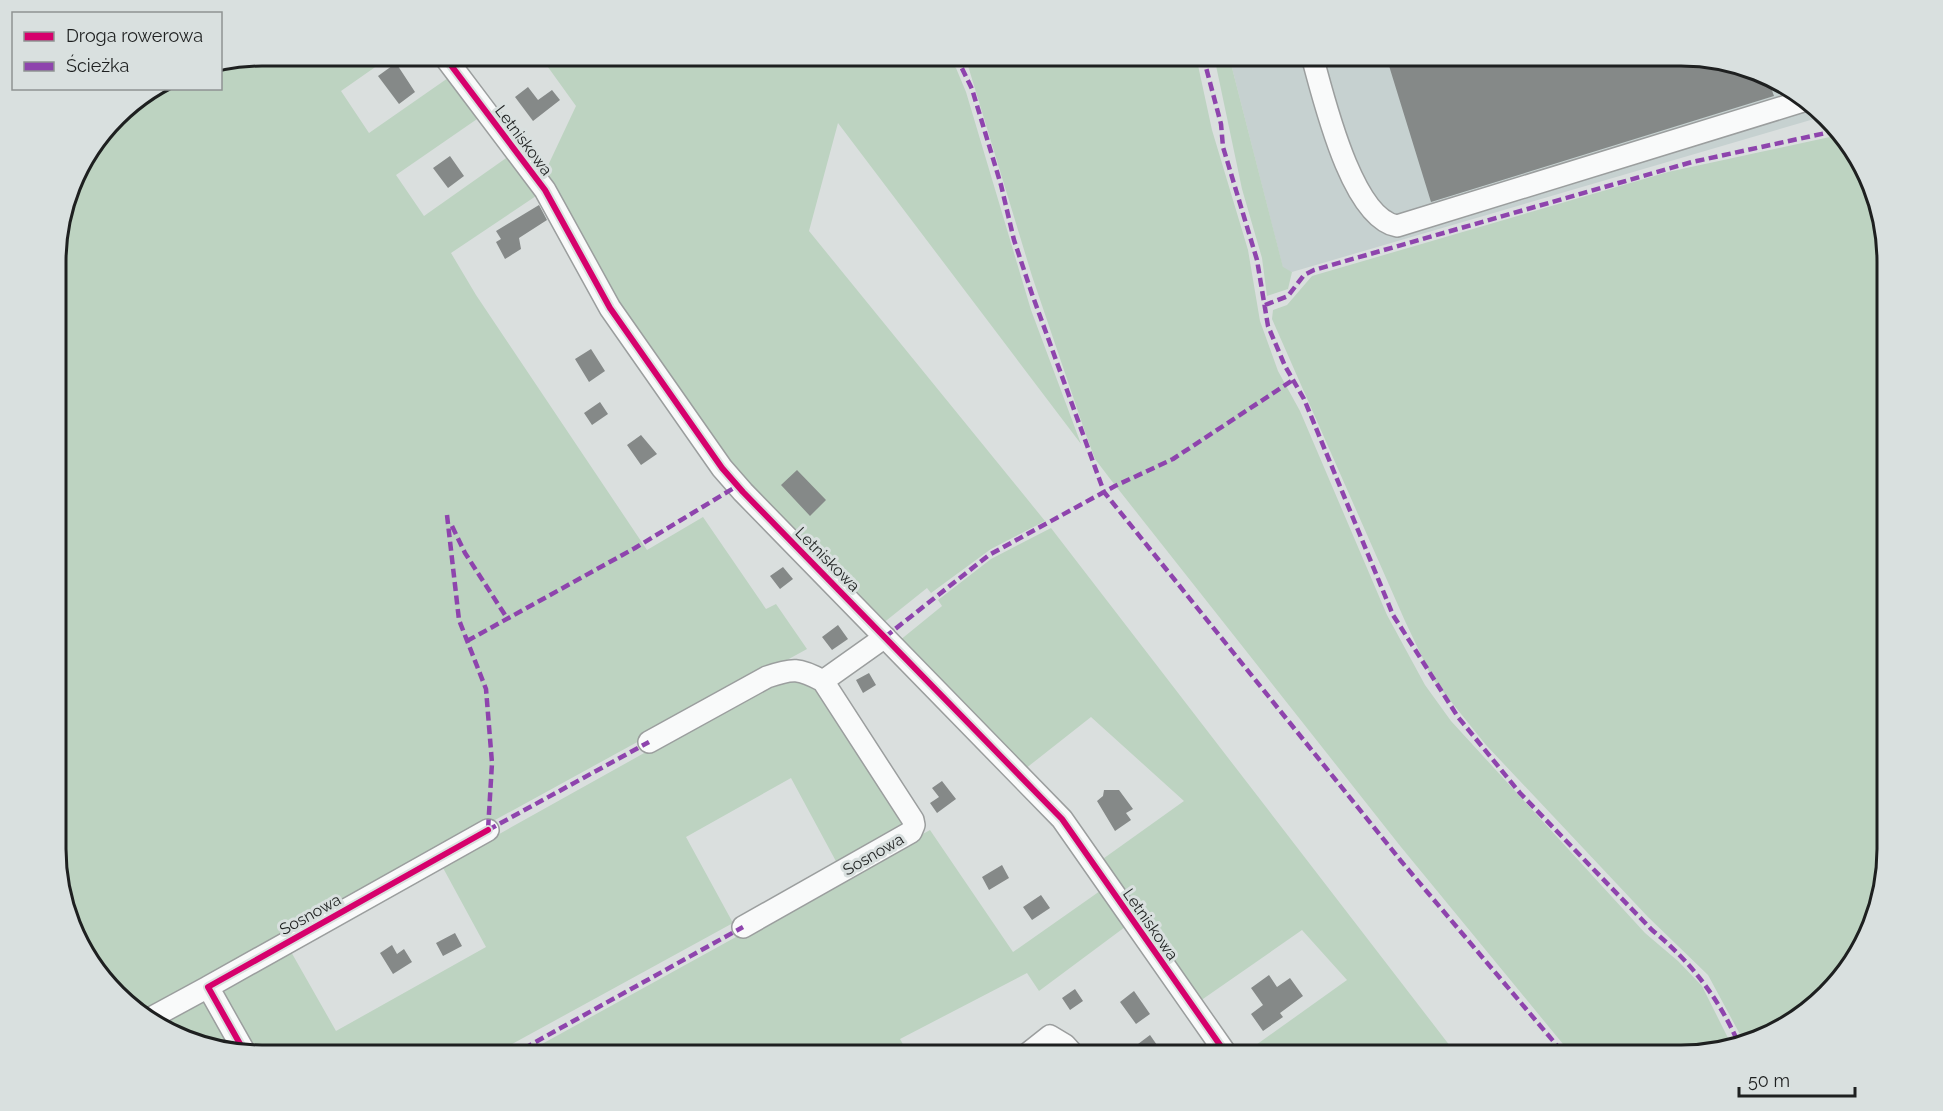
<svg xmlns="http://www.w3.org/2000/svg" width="1943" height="1111" font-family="Raleway,sans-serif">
	<rect width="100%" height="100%" fill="#dadfde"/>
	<path fill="#c6d1d0" d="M 1229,56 L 1682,56 L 1784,83 L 1821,117 L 1292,272 L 1283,268 Z"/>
	<path fill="#bdd3c1" d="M 262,56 L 391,56 L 341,91 L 369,133 L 448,78 L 480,117 L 396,175 L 424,216 L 509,156 L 536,196 L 451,253 L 476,295 L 647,550 L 703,517 L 766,609 L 776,604 L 807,649 L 143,1013 L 90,964 L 57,876 L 57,235 L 77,170 L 126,107 L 155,89 L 220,88 L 221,64 Z
		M 540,56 L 943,56 L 956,68 L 966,92 L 1031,310 L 1081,444 L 838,123 L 809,231 L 1045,521 L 991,549 L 931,593 L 927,588 L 882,624 L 736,472 L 608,289 L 544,174 L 576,106 Z
		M 965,56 L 1196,56 L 1212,130 L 1248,250 L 1260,321 L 1278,371 L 1300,411 L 1387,615 L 1425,685 L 1451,721 L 1645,933 L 1678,961 L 1702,986 L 1731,1044 L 1694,1055 L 1572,1055 L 1401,847 L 1111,480 L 1095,459 L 1085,432 L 1032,276 Z
		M 1214,56 L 1229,56 L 1283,267 L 1292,272 L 1288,289 L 1267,296 L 1262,258 L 1242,189 Z
		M 1839,135 L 1853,147 L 1887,248 L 1887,862 L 1860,952 L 1785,1028 L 1743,1040 L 1708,975 L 1648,917 L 1486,745 L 1432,678 L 1405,621 L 1272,319 L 1273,310 L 1287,305 L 1312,276 L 1668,172 Z
		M 1051,528 L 1457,1055 L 1242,1055 L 1347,980 L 1302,930 L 1200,1001 L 1100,861 L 1184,801 L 1091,717 L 1025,769 L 899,641 L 942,606 L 938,600 L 991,559 Z
		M 782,676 L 817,687 L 906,820 L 904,829 L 838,865 L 791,778 L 686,837 L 733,923 L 492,1055 L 261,1055 L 251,1053 L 216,989 L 290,950 L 336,1031 L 486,947 L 442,866 Z
		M 930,830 L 1013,952 L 1100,891 L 1125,927 L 1039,991 L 1027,973 L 900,1039 L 909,1055 L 652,1055 L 648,1049 L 637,1055 L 522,1055 Z
		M 203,996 L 232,1048 L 159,1028 L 155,1024 Z"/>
	<path fill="#858988" d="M 1386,56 L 1682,56 L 1768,79 L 1774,96 L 1431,202 Z
		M 396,63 L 415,92 L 399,104 L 378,76 Z
		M 528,87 L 538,100 L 552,90 L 560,100 L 533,121 L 515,97 Z
		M 450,156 L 464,176 L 448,188 L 433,168 Z
		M 539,205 L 547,220 L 519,238 L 521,249 L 505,259 L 496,242 L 501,239 L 496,231 Z
		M 591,349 L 605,371 L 589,382 L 575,359 Z
		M 600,402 L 608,414 L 592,425 L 584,413 Z
		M 641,435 L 657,454 L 641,465 L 627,445 Z
		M 797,470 L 826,500 L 810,516 L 781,485 Z
		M 783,567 L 793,579 L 780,589 L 770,576 Z
		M 838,625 L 848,639 L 832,650 L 822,637 Z
		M 869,673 L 876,685 L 863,693 L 856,680 Z
		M 942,781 L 956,799 L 937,813 L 930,803 L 939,797 L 932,788 Z
		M 1104,790 L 1119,790 L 1133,809 L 1126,813 L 1131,820 L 1115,831 L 1097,801 L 1103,796 Z
		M 1002,865 L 1009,878 L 989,890 L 982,877 Z
		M 1041,895 L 1050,908 L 1032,920 L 1023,907 Z
		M 455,933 L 462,946 L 443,956 L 436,943 Z
		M 392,945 L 397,954 L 404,949 L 412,962 L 393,974 L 380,953 Z
		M 1269,975 L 1277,987 L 1290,978 L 1303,996 L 1280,1013 L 1283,1017 L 1263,1031 L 1251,1014 L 1263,1005 L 1251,988 Z
		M 1075,989 L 1083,1001 L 1070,1010 L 1062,998 Z
		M 1134,991 L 1150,1014 L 1136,1024 L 1120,1002 Z
		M 1150,1035 L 1164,1055 L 1140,1055 L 1134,1047 Z"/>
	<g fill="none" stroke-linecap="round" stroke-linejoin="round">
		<g stroke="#9b9e9e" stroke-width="24">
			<path id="minor" d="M 444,56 L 545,190 L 610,308 L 722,468 L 743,492 L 1062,819 L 1227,1055
				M 1312,56 C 1323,95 1351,218 1397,226 L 1803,101
				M 823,681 L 885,637
				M 649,742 L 767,677 C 793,668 799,668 823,681 L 913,820 L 914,825 L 911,832 L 743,927
				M 149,1019 L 208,987
				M 244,1051 L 208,987 L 488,830
				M 1026,1055 L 1050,1036 L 1065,1045 L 1074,1055"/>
		</g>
		<use href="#minor" stroke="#f9fafa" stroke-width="21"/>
		<path stroke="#8e44ad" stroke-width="4.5" stroke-dasharray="9 4.5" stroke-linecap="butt" d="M 956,56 L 972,89 L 1001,185 L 1014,240 L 1032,294 L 1104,492 L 1401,861 L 1565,1055
			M 1203,56 L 1221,124 L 1223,147 L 1257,260 L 1268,326 L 1285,366 L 1304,399 L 1393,615 L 1458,717 L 1520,793 L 1652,930 C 1690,961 1718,997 1738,1042
			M 1265,305 L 1288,296 L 1304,275 L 1314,270 L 1692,162 L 1835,131
			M 447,515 L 459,620 L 486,689 L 492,763 L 488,830
			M 452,526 L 465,553 L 507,618
			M 885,637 L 989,555 L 1115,486 L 1173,459 L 1293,380
			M 467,641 L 635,548 L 737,486
			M 488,830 L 649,742
			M 512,1055 L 743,927"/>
		<g stroke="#d9e0df" stroke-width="10">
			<path id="cycleway" d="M 444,56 L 545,190 L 610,308 L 722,468 L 743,492 L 1062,819 L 1227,1055
				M 244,1051 L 208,987 L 488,830"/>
		</g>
		<use href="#cycleway" stroke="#d6006c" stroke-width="6"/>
	</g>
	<g text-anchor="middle" stroke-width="6" stroke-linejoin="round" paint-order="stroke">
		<g font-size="16" fill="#1e2020" stroke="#d9e0df">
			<text transform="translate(524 140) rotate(53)" y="6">Letniskowa</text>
			<text transform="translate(828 559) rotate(45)" y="6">Letniskowa</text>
			<text transform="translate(873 854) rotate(-30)" y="6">Sosnowa</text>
			<text transform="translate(310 914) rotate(-29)" y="6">Sosnowa</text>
			<text transform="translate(1151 924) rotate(55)" y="6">Letniskowa</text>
		</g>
	</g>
	<path d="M0 0H1943V1111H0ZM262 66H1681A196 196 0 0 1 1877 262V849A196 196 0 0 1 1681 1045H262A196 196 0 0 1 66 849V262A196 196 0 0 1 262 66Z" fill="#d9e0df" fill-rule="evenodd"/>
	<path fill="none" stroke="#1e2020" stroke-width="3" d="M262 66H1681A196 196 0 0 1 1877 262V849A196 196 0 0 1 1681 1045H262A196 196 0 0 1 66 849V262A196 196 0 0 1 262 66Z"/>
	<rect x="12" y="12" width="210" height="78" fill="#d9e0df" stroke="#8e9393" stroke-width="1.5"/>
	<rect x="24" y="32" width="30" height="9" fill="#d6006c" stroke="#8e9393" stroke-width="1.5"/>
	<text x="66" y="42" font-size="18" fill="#1e2020">Droga rowerowa</text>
	<rect x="24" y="62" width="30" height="9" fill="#8e44ad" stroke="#8e9393" stroke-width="1.5"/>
	<text x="66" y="72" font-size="18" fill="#1e2020">Ścieżka</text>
	<path d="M1739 1087v9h116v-9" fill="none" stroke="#1e2020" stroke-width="3"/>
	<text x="1748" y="1087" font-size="18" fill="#1e2020" stroke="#d9e0df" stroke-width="4.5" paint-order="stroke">50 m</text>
</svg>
